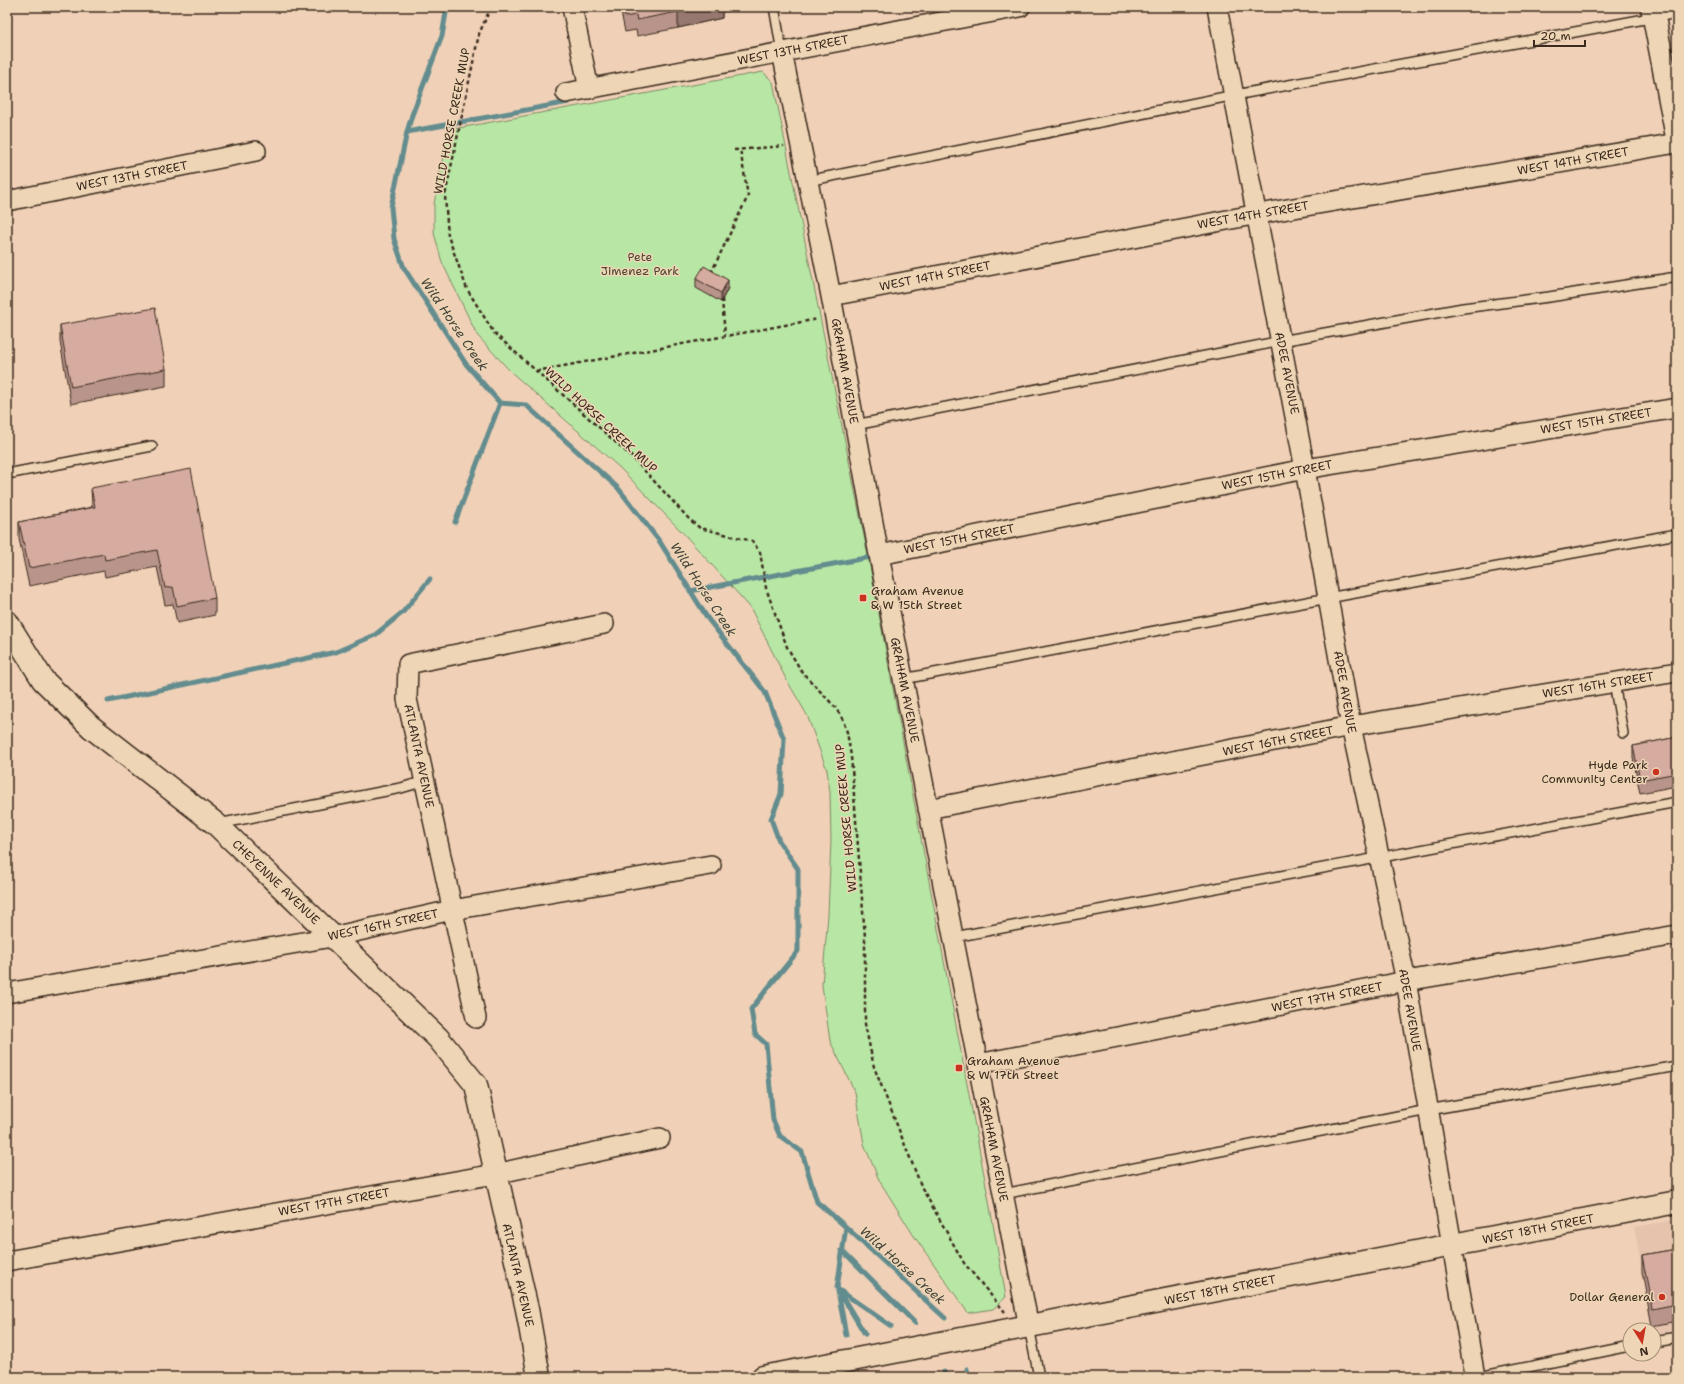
<svg xmlns="http://www.w3.org/2000/svg" width="1684" height="1384" font-family="'Shantell Sans',sans-serif">
	<rect width="100%" height="100%" fill="#f0d1b7"/>
	<filter id="ink" filterUnits="userSpaceOnUse"><feTurbulence type="fractalNoise" baseFrequency=".025" numOctaves="2"/><feDisplacementMap in="SourceGraphic" scale="8" xChannelSelector="R" yChannelSelector="G"/><feConvolveMatrix kernelMatrix="1 2 1 2 8 2 1 2 1" color-interpolation-filters="sRGB"/></filter>
	<g filter="url(#ink)">
		<path fill="#e5c3ad" d="M 1677,1219 L 1677,1330 L 1655,1334 L 1634,1227 Z"/>
		<path fill="#b8e7a5" stroke="#7a8862" d="M 763,72 L 773,82 L 870,566 L 988,1196 L 1006,1297 L 993,1309 L 968,1313 L 914,1236 L 879,1180 L 864,1144 L 855,1092 L 830,1041 L 822,985 L 828,915 L 831,841 L 830,792 L 827,770 L 807,715 L 785,677 L 750,607 L 683,533 L 620,468 L 511,372 L 477,335 L 442,262 L 434,233 L 434,204 L 448,130 Z"/>
		<g fill="none" stroke-linecap="round" stroke-linejoin="round">
			<path stroke="#638c8e" stroke-width="5" d="M 447,7 L 442,36 L 412,115 L 407,132 L 391,207 L 394,239 L 404,268 L 466,364 L 500,403 L 526,405 L 618,488 L 660,542 L 708,619 L 765,692 L 784,739 L 781,794 L 771,819 L 779,841 L 798,869 L 798,951 L 751,1009 L 755,1034 L 766,1044 L 773,1120 L 780,1136 L 802,1152 L 817,1202 L 846,1227 L 837,1288 L 865,1334
				M 407,132 L 569,102
				M 455,522 L 500,403
				M 690,591 L 876,556
				M 108,701 L 336,652 L 375,635 L 403,612 L 430,579
				M 7,722 L 9,722
				M 846,1227 L 945,1318
				M 842,1250 L 915,1323
				M 839,1290 L 891,1326
				M 838,1291 L 846,1335
				M 967,1369 L 969,1377
				M 944,1372 L 946,1377
				M 920,1376 L 920,1377"/>
			<g stroke="#3b2a1e" stroke-width="12">
				<path id="lane" d="M 774,7 L 782,52
					M 807,181 L 1235,95 L 1677,13
					M 855,425 L 1281,341 L 1463,308 L 1549,297 L 1677,277
					M 7,474 L 152,446
					M 903,679 L 1328,598 L 1677,534
					M 1614,683 L 1623,733
					M 218,824 L 401,788 L 425,781
					M 954,937 L 1677,802
					M 1003,1194 L 1428,1110 L 1677,1066
					M 1029,1327 L 1039,1377
					M 1654,1341 L 1677,1337
					M 1479,1377 L 1630,1346"/>
			</g>
			<g stroke="#3b2a1e" stroke-width="22">
				<path id="street" d="M 572,7 L 589,89
					M 1217,7 L 1305,469 L 1351,726 L 1406,981 L 1475,1377
					M 782,52 L 831,296 L 879,555 L 1029,1327
					M 566,93 L 1020,7
					M 7,201 L 256,151
					M 831,296 L 1258,214 L 1677,143
					M 879,555 L 1305,469 L 1677,408
					M 928,809 L 1351,726 L 1677,672
					M 7,993 L 332,937 L 452,910 L 711,865
					M 476,1018 L 407,699 L 408,664 L 604,624
					M 978,1064 L 1406,981 L 1677,935
					M 7,1261 L 495,1174 L 660,1138"/>
			</g>
			<g stroke="#3b2a1e" stroke-width="25">
				<path id="secondary" d="M 1652,7 L 1677,137
					M 7,622 L 43,680 L 91,727 L 216,824 L 438,1038 L 476,1085 L 527,1309 L 539,1377
					M 763,1377 L 1677,1202"/>
			</g>
			<path stroke="#3b2a1e" stroke-width="2.5" stroke-dasharray="4 3" stroke-linecap="butt" d="M 491,7 L 479,34 L 445,196 L 448,236 L 467,289 L 494,333 L 632,457 L 689,519 L 700,528 L 752,541 L 760,552 L 766,588 L 787,647 L 802,672 L 835,707 L 842,718 L 847,732 L 851,756 L 865,937 L 865,1024 L 874,1067 L 922,1188 L 964,1263 L 1005,1312
				M 734,150 L 784,146
				M 711,273 L 748,196 L 740,149
				M 722,299 L 725,336
				M 536,371 L 818,319"/>
			<use href="#lane" stroke="#edd5b5" stroke-width="9"/>
			<use href="#street" stroke="#edd5b5" stroke-width="19"/>
			<use href="#secondary" stroke="#edd5b5" stroke-width="22"/>
		</g>
		<path fill="#b8948a" stroke="#3b2a1e" d="M 620,7 L 732,7 L 732,10 L 722,12 L 722,18 L 678,28 L 637,36 L 636,30 L 625,32 Z
			M 696,279 L 728,288 L 721,302 L 696,288 Z
			M 60,325 L 166,369 L 166,386 L 71,404 L 60,342 Z
			M 91,488 L 215,598 L 215,615 L 177,623 L 173,604 L 165,605 L 157,567 L 105,577 L 104,571 L 29,586 L 19,539 L 19,522 L 92,507 Z
			M 1677,737 L 1677,786 L 1640,793 L 1633,758 L 1633,746 Z
			M 1677,1249 L 1677,1321 L 1652,1326 L 1642,1272 L 1642,1255 Z"/>
		<path fill="#967870" stroke="#3b2a1e" d="M 702,7 L 732,7 L 732,10 L 722,12 L 722,18 L 678,28 L 678,12 Z
			M 728,280 L 728,288 L 721,302 L 721,293 Z"/>
		<path fill="#d6aca0" stroke="#3b2a1e" d="M 623,7 L 702,7 L 637,20 L 636,15 L 625,17 Z
			M 704,266 L 728,280 L 721,293 L 696,279 Z
			M 155,308 L 166,369 L 71,387 L 60,325 Z
			M 191,469 L 215,598 L 177,606 L 173,587 L 165,588 L 157,550 L 105,560 L 104,554 L 29,568 L 19,522 L 95,507 L 91,488 Z
			M 1677,737 L 1677,773 L 1640,780 L 1633,746 Z
			M 1677,1249 L 1677,1304 L 1652,1309 L 1642,1255 Z"/>
	</g>
	<g fill="#c8321e" stroke="#edd5b5" stroke-width="1.5">
		<rect x="859" y="594" width="8" height="8" rx="2"/>
		<circle cx="1656" cy="772" r="4"/>
		<rect x="955" y="1064" width="8" height="8" rx="2"/>
		<circle cx="1662" cy="1297" r="4"/>
	</g>
	<g text-anchor="middle" stroke-width="3" stroke-linejoin="round" paint-order="stroke">
		<g font-size="12" fill="#3b2a1e" stroke="#edd5b5">
			<text transform="translate(793 50) rotate(-11)" y="4">WEST 13TH STREET</text>
			<text transform="translate(452 121) rotate(-79)" y="4">WILD HORSE CREEK MUP</text>
			<text transform="translate(1573 161) rotate(-10)" y="4">WEST 14TH STREET</text>
			<text transform="translate(132 176) rotate(-11)" y="4">WEST 13TH STREET</text>
			<text transform="translate(1253 215) rotate(-10)" y="4">WEST 14TH STREET</text>
			<text transform="translate(935 276) rotate(-11)" y="4">WEST 14TH STREET</text>
			<text transform="translate(845 371) rotate(80)" y="4">GRAHAM AVENUE</text>
			<text transform="translate(1287 373) rotate(79)" y="4">ADEE AVENUE</text>
			<text transform="translate(601 420) rotate(43)" y="4">WILD HORSE CREEK MUP</text>
			<text transform="translate(1596 421) rotate(-9)" y="4">WEST 15TH STREET</text>
			<text transform="translate(1277 475) rotate(-11)" y="4">WEST 15TH STREET</text>
			<text transform="translate(959 539) rotate(-11)" y="4">WEST 15TH STREET</text>
			<text transform="translate(1598 685) rotate(-9)" y="4">WEST 16TH STREET</text>
			<text transform="translate(905 690) rotate(79)" y="4">GRAHAM AVENUE</text>
			<text transform="translate(1345 692) rotate(80)" y="4">ADEE AVENUE</text>
			<text transform="translate(1278 741) rotate(-11)" y="4">WEST 16TH STREET</text>
			<text transform="translate(419 756) rotate(78)" y="4">ATLANTA AVENUE</text>
			<text transform="translate(846 818) rotate(-95)" y="4">WILD HORSE CREEK MUP</text>
			<text transform="translate(276 882) rotate(44)" y="4">CHEYENNE AVENUE</text>
			<text transform="translate(383 925) rotate(-12)" y="4">WEST 16TH STREET</text>
			<text transform="translate(1327 997) rotate(-11)" y="4">WEST 17TH STREET</text>
			<text transform="translate(1410 1010) rotate(80)" y="4">ADEE AVENUE</text>
			<text transform="translate(994 1149) rotate(79)" y="4">GRAHAM AVENUE</text>
			<text transform="translate(334 1202) rotate(-10)" y="4">WEST 17TH STREET</text>
			<text transform="translate(1538 1229) rotate(-11)" y="4">WEST 18TH STREET</text>
			<text transform="translate(518 1275) rotate(77)" y="4">ATLANTA AVENUE</text>
			<text transform="translate(1220 1290) rotate(-11)" y="4">WEST 18TH STREET</text>
		</g>
		<g font-size="12" fill="#4e4632" stroke="#edd5b5">
			<text x="640" y="261">Pete<tspan x="640" dy="14">Jimenez Park</tspan></text>
		</g>
		<g font-size="12" fill="#3b2a1e" stroke="#edd5b5" text-anchor="start">
			<text x="871" y="595">Graham Avenue<tspan x="871" dy="14">&amp; W 15th Street</tspan></text>
			<text x="1648" y="769" text-anchor="end">Hyde Park<tspan x="1648" dy="14">Community Center</tspan></text>
			<text x="967" y="1065">Graham Avenue<tspan x="967" dy="14">&amp; W 17th Street</tspan></text>
			<text x="1654" y="1301" text-anchor="end">Dollar General</text>
		</g>
		<g font-size="13" font-style="italic" fill="#45433a" stroke="#edd5b5">
			<text transform="translate(455 324) rotate(56)" y="5">Wild Horse Creek</text>
			<text transform="translate(704 589) rotate(57)" y="5">Wild Horse Creek</text>
			<text transform="translate(903 1265) rotate(42)" y="5">Wild Horse Creek</text>
		</g>
	</g>
	<rect width="1684" height="1384" fill="none" stroke="#edd5b5" stroke-width="24"/>
	<rect x="12" y="12" width="1660" height="1360" fill="none" stroke="#3b2a1e" stroke-width="1.5" filter="url(#ink)"/>
	<g transform="translate(1642 1342) rotate(169)"><circle r="19" fill="#edd5b5" stroke="#a69179"/>
	<path d="M0-3L7 15L0 10L-7 15Z" fill="#c8321e"/>
	<text y="-6" font-size="11" font-weight="bold" text-anchor="middle" fill="#3b2a1e">N</text>
	</g>
	<path d="M1534 40v6h51v-6" fill="none" stroke="#3b2a1e" stroke-width="2"/>
	<text x="1540" y="40" font-size="12" fill="#3b2a1e" stroke="#edd5b5" stroke-width="3" paint-order="stroke">20 m</text>
</svg>
